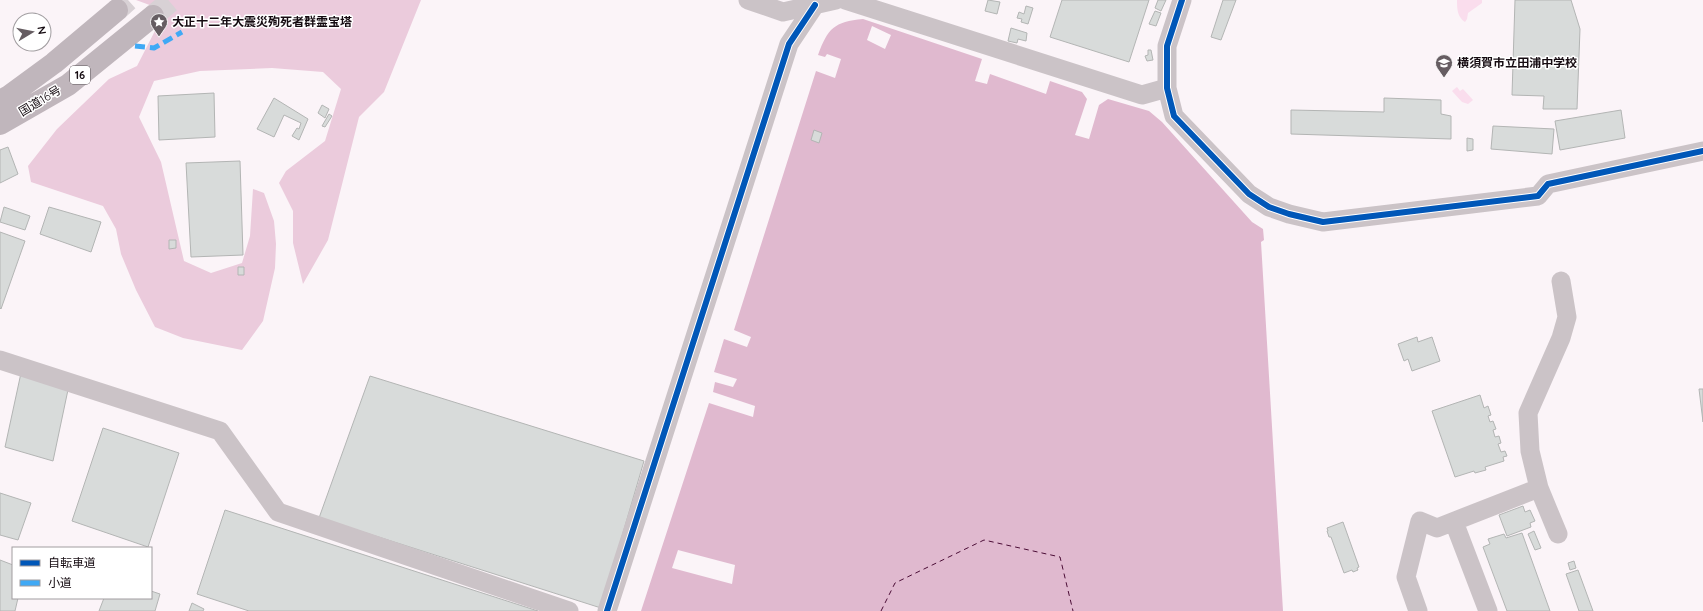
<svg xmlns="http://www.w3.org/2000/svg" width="1703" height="611" font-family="Quicksand,'Noto Sans JP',sans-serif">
	<rect width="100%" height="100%" fill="#fbf4f8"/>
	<path fill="#fadded" d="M 1457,0 L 1482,0 L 1482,3 L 1468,13 L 1467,19 L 1465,22 C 1457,17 1457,8 1457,0 Z
		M 1457,87 L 1460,91 L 1463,89 L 1473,100 L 1468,104 L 1462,102 L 1452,91 Z"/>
	<path fill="#ebcbdc" d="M 136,0 L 421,0 L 384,92 L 359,117 L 328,240 L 303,284 L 293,243 L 293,211 L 279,183 L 286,171 L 325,141 L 341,89 L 323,72 L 272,68 L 200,71 L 154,81 L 139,117 L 161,162 L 184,261 L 211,273 L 242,263 L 250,236 L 253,189 L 264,193 L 274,221 L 276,244 L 275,268 L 263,321 L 242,350 L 183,338 L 155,327 L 136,290 L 121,254 L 116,229 L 103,206 L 31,182 L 28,166 L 57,129 L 109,79 L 137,66 L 160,21 L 155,7 Z"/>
	<path fill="#e0b9cf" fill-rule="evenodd" d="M 863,19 L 982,59 L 975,81 L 987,84 L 990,74 L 1046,94 L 1050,81 L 1082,92 L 1087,99 L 1075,135 L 1089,139 L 1099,105 L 1108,99 L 1149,111 L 1162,122 L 1252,222 L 1263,229 L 1264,240 L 1261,242 L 1283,611 L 641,611 L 709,403 L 753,417 L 755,406 L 713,392 L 715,382 L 733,387 L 737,379 L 714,372 L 724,339 L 747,347 L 751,337 L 734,330 L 816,71 L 835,78 L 841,59 L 827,54 L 825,57 L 818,55 C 828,28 834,22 863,19 ZM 872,26 L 891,35 L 885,49 L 867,40 ZM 678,550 L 735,565 L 732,584 L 672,568 Z"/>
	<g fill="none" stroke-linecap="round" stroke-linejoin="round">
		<path stroke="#4b0d36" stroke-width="1" stroke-dasharray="5 4" stroke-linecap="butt" d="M 881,611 L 895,583 L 984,540 L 1060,557 L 1073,611"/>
	</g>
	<path fill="#d8dbda" stroke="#b3b5b4" d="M 988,0 L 1000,2 L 997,14 L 985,11 Z
		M 1062,0 L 1149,0 L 1129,62 L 1050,37 Z
		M 1158,0 L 1166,0 L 1161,11 L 1155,8 Z
		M 1223,0 L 1236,0 L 1221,40 L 1211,37 Z
		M 1515,0 L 1571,0 L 1580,29 L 1577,109 L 1543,109 L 1544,96 L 1512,95 Z
		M 1026,6 L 1033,8 L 1028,24 L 1021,22 L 1022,19 L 1017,18 L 1019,12 L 1024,14 Z
		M 1155,11 L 1161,13 L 1156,26 L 1149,24 Z
		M 1011,28 L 1027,33 L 1026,41 L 1018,39 L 1017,43 L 1008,41 Z
		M 1148,50 L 1151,50 L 1153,60 L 1147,61 L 1145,56 L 1148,55 Z
		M 214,93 L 215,137 L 159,140 L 158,96 Z
		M 274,98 L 308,119 L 299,140 L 292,136 L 297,128 L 299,129 L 301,123 L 284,115 L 274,137 L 257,129 Z
		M 1384,98 L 1441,100 L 1441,114 L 1451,116 L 1451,139 L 1291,134 L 1291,110 L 1384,112 Z
		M 322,105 L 329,109 L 325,118 L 318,113 Z
		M 1621,110 L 1625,138 L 1560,150 L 1555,121 Z
		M 329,114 L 332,116 L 325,127 L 322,126 Z
		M 1493,126 L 1554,129 L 1552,154 L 1491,149 Z
		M 814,130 L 822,133 L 819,143 L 811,140 Z
		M 1467,138 L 1473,139 L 1473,150 L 1467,151 Z
		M 8,147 L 18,174 L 0,183 L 0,150 Z
		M 240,161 L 243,255 L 191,257 L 186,163 Z
		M 4,207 L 30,216 L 25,230 L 0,222 Z
		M 49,207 L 101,222 L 91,252 L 40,234 Z
		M 0,232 L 25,241 L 1,309 L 0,308 Z
		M 169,240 L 176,240 L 176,248 L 169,249 Z
		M 238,267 L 244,267 L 244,275 L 238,275 Z
		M 1417,337 L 1418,342 L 1432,337 L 1440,361 L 1412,371 L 1408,359 L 1404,361 L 1398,344 Z
		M 21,373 L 69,385 L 53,461 L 5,447 Z
		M 370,376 L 644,461 L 601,608 L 319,518 Z
		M 1699,389 L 1703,389 L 1703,422 Z
		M 1480,395 L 1484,408 L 1488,406 L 1491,415 L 1488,416 L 1490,422 L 1493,421 L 1496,429 L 1493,430 L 1495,437 L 1499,436 L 1501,443 L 1498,444 L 1501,452 L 1505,451 L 1507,456 L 1503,457 L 1504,461 L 1485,467 L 1486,470 L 1475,473 L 1474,471 L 1455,477 L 1432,411 Z
		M 103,428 L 179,453 L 148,547 L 72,521 Z
		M 0,493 L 31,503 L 18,540 L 0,535 Z
		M 1523,506 L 1525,512 L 1530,510 L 1535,521 L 1530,523 L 1531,527 L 1507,536 L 1499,515 Z
		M 225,510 L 538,611 L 249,611 L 197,594 Z
		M 1343,522 L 1359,567 L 1357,568 L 1358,570 L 1353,572 L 1352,570 L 1344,573 L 1331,537 L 1329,537 L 1327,531 L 1328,531 L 1327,528 Z
		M 1534,531 L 1541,548 L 1535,550 L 1528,534 Z
		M 1522,533 L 1550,611 L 1507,611 L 1483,547 L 1490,544 L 1488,539 L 1504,534 L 1506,538 Z
		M 0,560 L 13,565 L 13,598 L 18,598 L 15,611 L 0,611 Z
		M 1574,561 L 1576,568 L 1570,570 L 1568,563 Z
		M 1578,570 L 1593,611 L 1579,611 L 1566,574 Z
		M 151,591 L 160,594 L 155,611 L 99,611 L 104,598 L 151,598 Z
		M 192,603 L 204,609 L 203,611 L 189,611 Z"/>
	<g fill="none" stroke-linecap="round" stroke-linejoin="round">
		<path stroke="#d8d1d5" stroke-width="22" stroke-dasharray="22 11" stroke-linecap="butt" d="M 117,10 L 128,0
			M 153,16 L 172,0"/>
		<path stroke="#cbc3c7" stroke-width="19" d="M 748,0 L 783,12 L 836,0
			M 845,0 L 1142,95 L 1167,88
			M 1182,0 L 1167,46 L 1167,88 L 1174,116 L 1249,194 L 1269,207 L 1289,214 L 1323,222 L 1538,196 L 1548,184 L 1703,151
			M 0,360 L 220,431 L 278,512 L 569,611
			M 1539,488 L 1558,534
			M 1454,522 L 1488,611
			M 607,611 L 789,44 L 815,5
			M 1418,611 L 1406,577 L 1420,521 L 1437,528 L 1539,488 L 1530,451 L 1528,413 L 1561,338 L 1567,317 L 1561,281"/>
		<path stroke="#c0b6bc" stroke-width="22" d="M 0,101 L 9,96 L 54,63 L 117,10
			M 0,124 L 68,85 L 153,16"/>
		<path stroke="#3fa9f5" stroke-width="5" stroke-dasharray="10 5" stroke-linecap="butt" d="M 135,46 L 154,48 L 182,32"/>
		<g stroke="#fff" stroke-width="8">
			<path id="cycleway" d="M 1182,0 L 1167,46 L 1167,88 L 1174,116 L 1249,194 L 1269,207 L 1289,214 L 1323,222 L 1538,196 L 1548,184 L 1703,151
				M 607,611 L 789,44 L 815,5"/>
		</g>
		<use href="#cycleway" stroke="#0057b8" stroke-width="6"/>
	</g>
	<defs>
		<g id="sight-pin" transform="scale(0.9)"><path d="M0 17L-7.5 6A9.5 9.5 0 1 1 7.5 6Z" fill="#665d62" stroke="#fff"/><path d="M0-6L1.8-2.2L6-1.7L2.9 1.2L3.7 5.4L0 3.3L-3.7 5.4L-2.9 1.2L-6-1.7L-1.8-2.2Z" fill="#fff"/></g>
		<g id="school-pin" transform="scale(0.9)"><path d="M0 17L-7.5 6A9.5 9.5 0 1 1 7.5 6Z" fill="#665d62" stroke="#fff"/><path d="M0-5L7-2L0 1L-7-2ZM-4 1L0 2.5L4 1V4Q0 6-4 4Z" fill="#fff"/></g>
	</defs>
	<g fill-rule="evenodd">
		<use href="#sight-pin" x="159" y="22"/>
		<use href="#school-pin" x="1444" y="63"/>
	</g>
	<g text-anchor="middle" stroke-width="3" stroke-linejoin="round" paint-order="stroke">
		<rect fill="#fff" stroke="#5b5458" stroke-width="1" x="70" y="66" width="20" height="18" rx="3"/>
		<g font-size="11" font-weight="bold" fill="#150b11">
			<text x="80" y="79">16</text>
		</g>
		<g font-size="12" font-weight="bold" fill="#150b11" stroke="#fff" text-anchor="start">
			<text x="172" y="26">大正十二年大震災殉死者群霊宝塔</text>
			<text x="1457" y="67">横須賀市立田浦中学校</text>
		</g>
		<g font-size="12" fill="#150b11" stroke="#fff">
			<text transform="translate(40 101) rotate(-31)" y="4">国道16号</text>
		</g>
	</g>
	<rect x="12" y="547" width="140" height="52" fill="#ffffff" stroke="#a19da0"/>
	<rect x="20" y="560" width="20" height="6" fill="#0057b8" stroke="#a19da0"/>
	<text x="48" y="567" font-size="12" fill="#150b11">自転車道</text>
	<rect x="20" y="580" width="20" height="6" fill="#3fa9f5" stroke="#a19da0"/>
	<text x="48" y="587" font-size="12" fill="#150b11">小道</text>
	<g transform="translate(32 32) rotate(80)"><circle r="19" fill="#ffffff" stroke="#a19da0"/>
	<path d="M0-3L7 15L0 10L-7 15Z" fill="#665d62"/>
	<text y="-6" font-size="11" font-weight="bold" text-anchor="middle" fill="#150b11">N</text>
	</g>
</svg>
